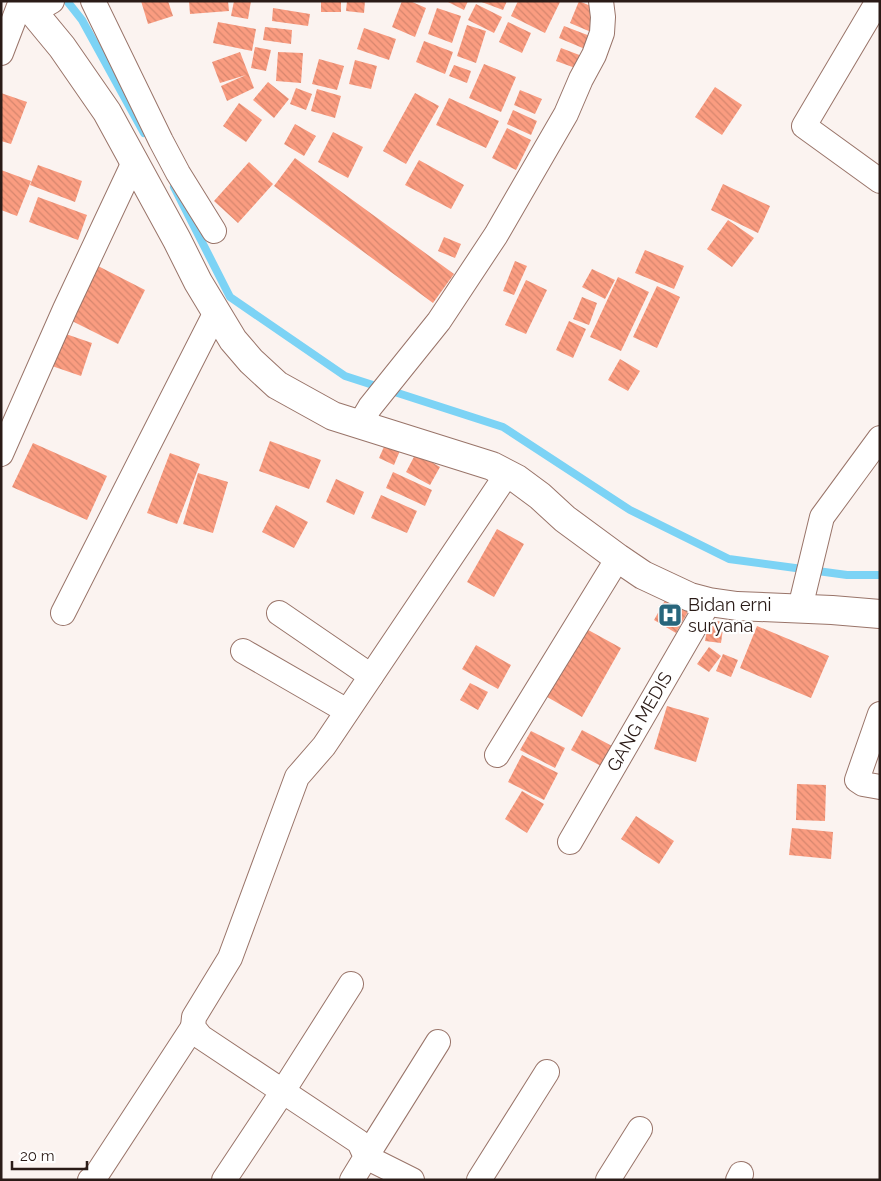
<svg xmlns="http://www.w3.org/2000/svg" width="881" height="1181" font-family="Raleway,sans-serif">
	<defs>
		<pattern id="building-back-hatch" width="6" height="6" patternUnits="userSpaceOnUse" patternTransform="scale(1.25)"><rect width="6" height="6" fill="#fa9c80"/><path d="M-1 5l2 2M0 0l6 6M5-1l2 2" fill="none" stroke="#d6866e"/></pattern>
	</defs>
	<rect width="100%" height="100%" fill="#fbf3f0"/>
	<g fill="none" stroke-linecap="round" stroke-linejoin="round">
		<path stroke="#7cd3f5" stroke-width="8" d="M 67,1 L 82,20 L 144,133
			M 174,187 L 230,297 L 345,376 L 503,427 L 630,510 L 729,559 L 847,575 L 880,575"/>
	</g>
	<path fill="url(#building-back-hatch)" d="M 141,1 L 168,1 L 173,16 L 148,24 Z
		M 189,1 L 228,1 L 229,11 L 190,14 Z
		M 234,1 L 251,1 L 248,19 L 231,16 Z
		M 321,1 L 341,1 L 341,12 L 321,12 Z
		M 347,1 L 365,1 L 364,13 L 346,11 Z
		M 402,1 L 410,1 L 426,8 L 415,37 L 392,27 Z
		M 446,1 L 468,1 L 464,10 Z
		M 479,1 L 507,1 L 503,10 Z
		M 518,1 L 558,1 L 560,2 L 545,33 L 511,16 Z
		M 579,1 L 600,10 L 591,32 L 570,23 Z
		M 476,4 L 502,17 L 494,33 L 468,20 Z
		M 273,8 L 310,14 L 308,26 L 272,21 Z
		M 437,8 L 461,16 L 452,43 L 428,34 Z
		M 218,22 L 256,29 L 252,51 L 213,43 Z
		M 508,22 L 531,33 L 522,53 L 499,42 Z
		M 467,25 L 486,31 L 476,63 L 457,56 Z
		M 564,26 L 590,36 L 585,49 L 559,38 Z
		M 265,27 L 292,30 L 291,44 L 263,40 Z
		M 364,28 L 396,39 L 389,60 L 357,49 Z
		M 424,41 L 453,52 L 445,74 L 416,62 Z
		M 255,47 L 271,50 L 266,71 L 251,68 Z
		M 561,48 L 582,56 L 578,69 L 556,61 Z
		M 240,52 L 254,88 L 227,101 L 221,86 L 246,75 L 220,83 L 212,62 Z
		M 278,52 L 303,53 L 301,83 L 276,81 Z
		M 319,59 L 344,66 L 337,90 L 312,84 Z
		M 355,60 L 377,66 L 371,89 L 349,84 Z
		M 484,64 L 516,77 L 501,112 L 469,98 Z
		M 454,65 L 471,71 L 467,83 L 449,76 Z
		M 268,82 L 289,99 L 274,118 L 253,100 Z
		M 715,87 L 742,105 L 722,135 L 695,117 Z
		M 296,88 L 312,94 L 306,110 L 290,104 Z
		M 317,89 L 341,96 L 335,118 L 311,111 Z
		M 520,90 L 542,99 L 535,114 L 514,105 Z
		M 1,93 L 27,102 L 11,144 L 1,141 Z
		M 415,93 L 439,106 L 406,164 L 383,151 Z
		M 449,98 L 499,121 L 486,148 L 436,125 Z
		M 239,103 L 262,120 L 246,142 L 223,126 Z
		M 513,110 L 537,121 L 531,135 L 507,124 Z
		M 295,124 L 316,136 L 304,156 L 284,144 Z
		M 507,128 L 531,140 L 516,170 L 492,158 Z
		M 333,132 L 363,147 L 348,178 L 318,162 Z
		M 295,158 L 454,274 L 433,303 L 274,186 Z
		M 419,160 L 464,185 L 451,209 L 405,185 Z
		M 249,162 L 273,184 L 238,223 L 214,201 Z
		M 38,165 L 82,181 L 75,202 L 30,185 Z
		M 1,170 L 31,181 L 17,216 L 1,210 Z
		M 723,184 L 770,206 L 758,233 L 711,210 Z
		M 38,197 L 87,215 L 78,240 L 29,222 Z
		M 728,220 L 754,238 L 732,267 L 707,249 Z
		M 444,237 L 461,244 L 455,258 L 438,251 Z
		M 645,250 L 684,266 L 674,289 L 635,273 Z
		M 515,261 L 527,266 L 514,295 L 503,291 Z
		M 98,266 L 145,290 L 118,344 L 70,320 Z
		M 592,269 L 615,280 L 605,299 L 582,287 Z
		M 618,277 L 649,292 L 621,351 L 590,337 Z
		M 526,280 L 547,290 L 526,334 L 505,325 Z
		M 657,286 L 680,297 L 657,348 L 633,337 Z
		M 582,297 L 597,303 L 589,325 L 573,319 Z
		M 569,321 L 586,329 L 573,358 L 556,350 Z
		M 60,332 L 92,343 L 81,376 L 49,365 Z
		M 620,359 L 640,371 L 628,391 L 608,380 Z
		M 387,440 L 402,446 L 394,465 L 379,458 Z
		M 270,441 L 321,460 L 309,489 L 259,471 Z
		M 33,443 L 107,476 L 87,520 L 12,487 Z
		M 170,453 L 200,464 L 177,524 L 147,513 Z
		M 416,453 L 440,467 L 430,485 L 406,472 Z
		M 393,472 L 432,490 L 425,506 L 386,488 Z
		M 198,473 L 228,482 L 213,533 L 183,524 Z
		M 336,479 L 364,492 L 354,515 L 326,502 Z
		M 381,495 L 417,511 L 407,533 L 371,518 Z
		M 276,505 L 308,522 L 294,548 L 262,532 Z
		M 497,529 L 524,544 L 494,597 L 467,582 Z
		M 668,595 L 690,608 L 676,633 L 654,620 Z
		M 709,620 L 724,622 L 721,643 L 705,641 Z
		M 581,626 L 621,648 L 582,717 L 542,694 Z
		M 757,626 L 829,656 L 811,698 L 740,668 Z
		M 476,645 L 511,665 L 498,689 L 462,669 Z
		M 709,647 L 721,656 L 709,672 L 697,664 Z
		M 723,654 L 738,660 L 731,677 L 716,671 Z
		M 470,683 L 488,692 L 478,710 L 460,700 Z
		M 667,706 L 709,718 L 696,762 L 654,749 Z
		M 582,730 L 612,746 L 601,766 L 571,750 Z
		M 531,731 L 565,748 L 555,768 L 520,750 Z
		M 522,755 L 558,773 L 544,800 L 508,782 Z
		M 797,784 L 826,785 L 825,821 L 796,820 Z
		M 522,791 L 544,804 L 527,833 L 505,819 Z
		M 636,816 L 674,841 L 659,864 L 621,839 Z
		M 792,828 L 833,832 L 831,859 L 789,855 Z"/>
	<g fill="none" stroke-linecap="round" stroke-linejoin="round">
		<g stroke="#997469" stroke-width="26">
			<g id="minor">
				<path d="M 93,1 L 161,141 L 178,173 L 214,231"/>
				<path d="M 878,1 L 804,126 L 880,181"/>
				<path d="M 33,12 L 52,1"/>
				<path d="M 1,53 L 21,1"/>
				<path d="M 360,424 L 370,407 L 439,321 L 496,235 L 566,114 L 581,79 L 594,55 L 602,33 L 603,17 L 601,1"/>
				<path d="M 1,454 L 65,309 L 135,160"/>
				<path d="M 800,608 L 822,517 L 880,438"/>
				<path d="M 63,613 L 216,312"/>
				<path d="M 279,613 L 371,676"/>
				<path d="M 243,651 L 347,711"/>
				<path d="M 880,714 L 857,780 L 863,784 L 880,787"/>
				<path d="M 497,755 L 618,558"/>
				<path id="s1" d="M 570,842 L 709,602"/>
				<path d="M 90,1180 L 97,1174 L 193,1027"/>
				<path d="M 224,1180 L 283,1091 L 351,984"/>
				<path d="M 352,1180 L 366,1157 L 359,1142 L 201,1037 L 193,1027 L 194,1017 L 230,958 L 297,777 L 324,746 L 507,474"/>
				<path d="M 412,1180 L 366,1157 L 438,1042"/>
				<path d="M 479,1180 L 547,1072"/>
				<path d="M 608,1180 L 640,1129"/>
				<path d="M 738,1180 L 741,1174"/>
			</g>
		</g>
		<g stroke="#997469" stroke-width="30">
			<path id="tertiary" d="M 24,1 L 62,47 L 107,112 L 177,240 L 198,282 L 233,340 L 251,361 L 277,385 L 333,416 L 492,466 L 517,479 L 540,496 L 565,519 L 618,558 L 643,575 L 690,597 L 709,602 L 737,606 L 832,610 L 880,614"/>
		</g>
		<use href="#minor" stroke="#fff" stroke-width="24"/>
		<use href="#tertiary" stroke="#fff" stroke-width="28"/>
	</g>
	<defs>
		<g id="hospital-square" transform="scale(1.25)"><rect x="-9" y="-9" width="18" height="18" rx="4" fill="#28667c" stroke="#fff"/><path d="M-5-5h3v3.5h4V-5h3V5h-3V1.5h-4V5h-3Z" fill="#fff"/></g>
	</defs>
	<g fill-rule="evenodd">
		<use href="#hospital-square" x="670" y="615"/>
	</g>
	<g text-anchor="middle" stroke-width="4.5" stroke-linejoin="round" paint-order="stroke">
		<g font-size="18" fill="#2a1b17" stroke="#fff" text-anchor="start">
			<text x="688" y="611">Bidan erni<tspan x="688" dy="21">suryana</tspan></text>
		</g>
		<g font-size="18" fill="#2a1b17" stroke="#fff">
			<text dy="6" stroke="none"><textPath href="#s1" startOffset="139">GANG MEDIS</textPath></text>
		</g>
	</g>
	<rect width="881" height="1181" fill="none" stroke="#2a1b17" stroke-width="5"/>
	<path d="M12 1161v8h75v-8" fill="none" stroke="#2a1b17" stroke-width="2.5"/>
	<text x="20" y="1161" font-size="15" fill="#2a1b17" stroke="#ffffff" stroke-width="4" paint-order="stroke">20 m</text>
</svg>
